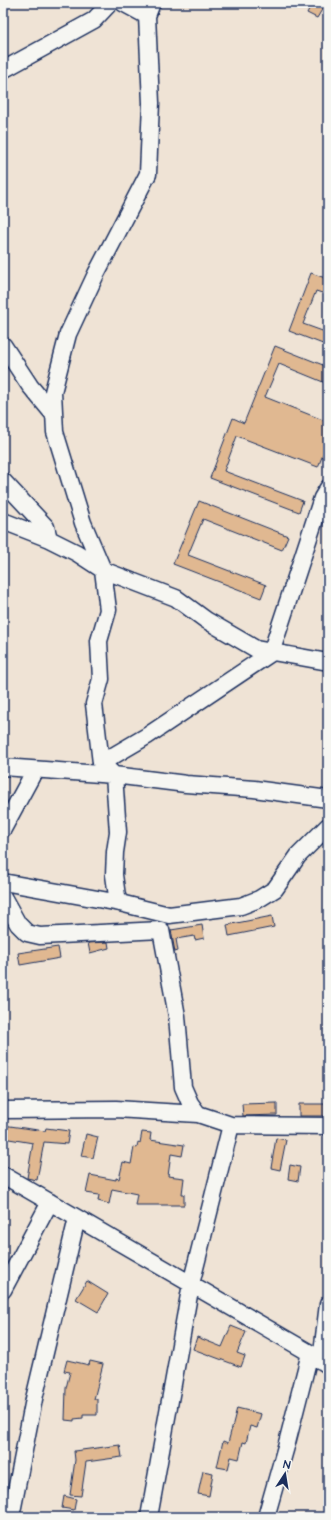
<svg xmlns="http://www.w3.org/2000/svg" width="331" height="1520" font-family="'Architects Daughter',sans-serif">
	<rect width="100%" height="100%" fill="#efe3d5"/>
	<filter id="ink" filterUnits="userSpaceOnUse"><feTurbulence type="fractalNoise" baseFrequency=".025" numOctaves="2"/><feDisplacementMap in="SourceGraphic" scale="8" xChannelSelector="R" yChannelSelector="G"/><feConvolveMatrix kernelMatrix="1 2 1 2 8 2 1 2 1" color-interpolation-filters="sRGB"/></filter>
	<g filter="url(#ink)">
		<path fill="#e0b891" stroke="#1b2f5e" d="M 312,3 L 323,8 L 317,18 L 307,13 Z
			M 311,273 L 328,279 L 328,295 L 316,291 L 303,324 L 328,333 L 328,346 L 289,331 Z
			M 275,346 L 328,367 L 328,384 L 279,364 L 265,397 L 328,422 L 328,442 L 318,467 L 237,436 L 224,471 L 303,501 L 299,512 L 210,478 L 233,418 L 244,423 Z
			M 199,501 L 288,536 L 282,550 L 203,519 L 188,555 L 266,585 L 261,598 L 173,564 Z
			M 272,916 L 274,927 L 229,936 L 227,925 Z
			M 202,925 L 204,938 L 195,940 L 194,936 L 176,939 L 178,951 L 175,952 L 171,930 Z
			M 108,942 L 109,948 L 90,953 L 88,943 Z
			M 58,947 L 60,958 L 20,965 L 18,953 Z
			M 277,1103 L 277,1115 L 243,1116 L 242,1104 Z
			M 299,1104 L 328,1104 L 328,1116 L 299,1116 Z
			M 3,1125 L 45,1131 L 46,1128 L 69,1131 L 67,1144 L 44,1142 L 37,1180 L 27,1178 L 33,1143 L 3,1138 Z
			M 142,1132 L 151,1133 L 150,1140 L 184,1145 L 182,1156 L 171,1154 L 168,1176 L 184,1178 L 182,1194 L 184,1194 L 184,1205 L 135,1205 L 137,1194 L 112,1189 L 109,1204 L 98,1201 L 99,1195 L 86,1193 L 90,1175 L 116,1180 L 116,1178 L 119,1179 L 123,1162 L 131,1164 L 134,1147 L 137,1148 L 138,1142 L 140,1143 Z
			M 86,1134 L 98,1137 L 93,1158 L 81,1156 Z
			M 276,1138 L 286,1140 L 280,1170 L 271,1168 Z
			M 290,1165 L 300,1167 L 298,1181 L 288,1179 Z
			M 87,1281 L 108,1294 L 98,1312 L 76,1299 Z
			M 231,1326 L 246,1332 L 237,1353 L 245,1356 L 241,1367 L 193,1349 L 197,1337 L 222,1347 Z
			M 67,1360 L 89,1365 L 90,1361 L 103,1364 L 94,1399 L 97,1399 L 97,1415 L 83,1415 L 83,1418 L 74,1419 L 74,1421 L 65,1420 L 66,1388 L 70,1372 L 64,1371 Z
			M 237,1408 L 261,1414 L 257,1428 L 250,1426 L 246,1443 L 243,1442 L 239,1459 L 231,1457 L 228,1469 L 217,1467 L 223,1441 L 228,1443 Z
			M 120,1445 L 122,1457 L 86,1462 L 81,1496 L 70,1495 L 75,1460 L 74,1451 Z
			M 203,1471 L 213,1473 L 209,1496 L 198,1494 Z
			M 64,1496 L 76,1499 L 74,1510 L 62,1508 Z"/>
		<g fill="none" stroke-linecap="round" stroke-linejoin="round">
			<g stroke="#1b2f5e" stroke-width="19">
				<path id="minor" d="M 123,3 L 147,16
					M 3,70 L 94,20 L 110,3
					M 3,345 L 30,386 L 54,415
					M 3,481 L 46,527 L 49,539
					M 3,521 L 49,539 L 77,553 L 103,570 L 176,598 L 206,620 L 256,649 L 328,662
					M 101,763 L 147,736 L 271,653 L 322,498 L 328,488
					M 3,767 L 114,775 L 186,784 L 254,789 L 328,799
					M 3,829 L 35,770
					M 3,882 L 120,903 L 169,915 L 241,906 L 259,899 L 275,889 L 298,856 L 328,826
					M 3,897 L 18,924 L 27,933 L 40,936 L 161,930 L 177,1016 L 183,1087 L 190,1103 L 198,1114
					M 120,903 L 117,896 L 114,875 L 115,852 L 118,832 L 114,775 L 101,763 L 94,704 L 101,679 L 99,641 L 108,610 L 103,570 L 83,523 L 55,432 L 53,392 L 68,334 L 96,274 L 148,174 L 151,103 L 147,16 L 152,3
					M 3,1110 L 116,1109 L 198,1114 L 231,1125 L 328,1126
					M 3,1175 L 310,1353 L 328,1365
					M 3,1290 L 50,1202
					M 321,1361 L 328,1304
					M 11,1517 L 34,1399 L 77,1218
					M 149,1517 L 191,1284 L 231,1125
					M 266,1517 L 287,1443 L 310,1353"/>
			</g>
			<use href="#minor" stroke="#f6f6f2" stroke-width="16"/>
		</g>
	</g>
	<rect width="331" height="1520" fill="none" stroke="#f6f6f2" stroke-width="16"/>
	<rect x="8" y="8" width="315" height="1504" fill="none" stroke="#1b2f5e" stroke-width="1.5" filter="url(#ink)"/>
	<g transform="translate(285 1474) rotate(12)" stroke="#f6f6f2" stroke-width="3" paint-order="stroke">
	<path d="M0-3L7 15L0 10L-7 15Z" fill="#1b2f5e"/>
	<text y="-6" font-size="11" font-weight="bold" text-anchor="middle" fill="#1b2f5e">N</text>
	</g>
</svg>
